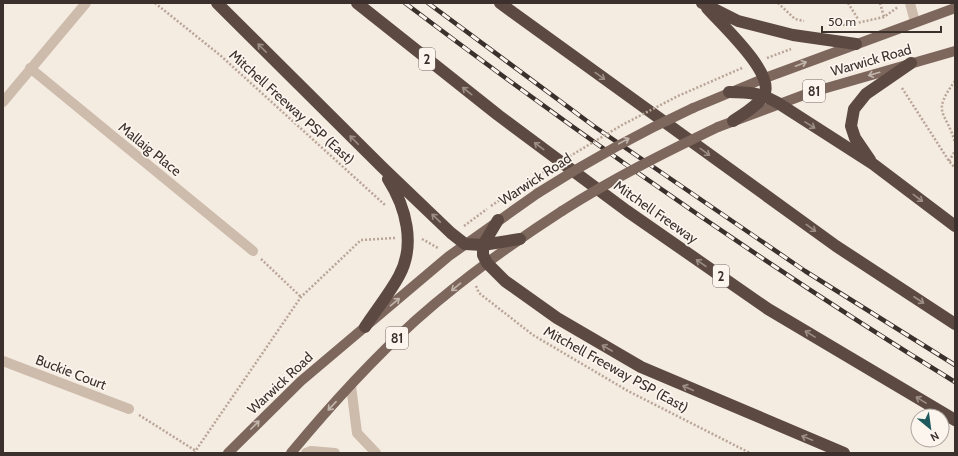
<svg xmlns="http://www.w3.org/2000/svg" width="958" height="456" font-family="Cabin,sans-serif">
	<rect width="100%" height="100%" fill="#f4ebe1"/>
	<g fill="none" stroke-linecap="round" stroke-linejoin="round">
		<path stroke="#b9a596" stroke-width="2.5" stroke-dasharray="2 2" stroke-linecap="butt" d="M 155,3 L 221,56 L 385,205
			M 778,3 L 795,19 L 804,21
			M 848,3 L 858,19
			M 880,3 L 884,17
			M 831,25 L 848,25 L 884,17 L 898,7
			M 767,58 L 791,49
			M 955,81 C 930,115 947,111 955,143
			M 902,88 L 949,161 L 955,168
			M 678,96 L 742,68
			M 949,161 L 955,151
			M 491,206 L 525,183
			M 464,226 L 487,209
			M 422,239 L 438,248
			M 261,259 L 301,297
			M 476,286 L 479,293 L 533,335 L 628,391 L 750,453
			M 139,415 L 196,451
			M 194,453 L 301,297 L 361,240 L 395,238"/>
		<path stroke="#cdbbac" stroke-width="10" d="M 910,3 L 915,22
			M 30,68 L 253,251
			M 3,102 L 86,3
			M 3,361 L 129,409
			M 351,386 L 357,433 L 376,453
			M 306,453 L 311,451 L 335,453"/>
		<path stroke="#7d675c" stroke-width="10" d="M 693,108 L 765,78 L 955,8
			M 718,127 L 809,93 L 955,51
			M 228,453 L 301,381 L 449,256 L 538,193
			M 291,453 C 330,406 371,361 416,320 C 461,280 511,244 562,211"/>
		<path stroke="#5c4a42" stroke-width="12" d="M 217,3 L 382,167 L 451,233 L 465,244 L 483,245 L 520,239
			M 357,3 L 498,115 L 627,211 L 768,309 L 955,420
			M 500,3 L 836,246 L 955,324
			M 702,3 L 738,21 L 793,35 L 856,44
			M 707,8 C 721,24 776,74 764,95 C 758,106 743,114 733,121
			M 729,92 C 749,92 761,93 778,103 L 873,164 L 955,226
			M 870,160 L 855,138 L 851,126 L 854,109 L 866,94 L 911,63
			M 498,220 L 483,245 L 483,255 L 487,263 L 505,281 L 557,318 L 641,367 L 844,453
			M 365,327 C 376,310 390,293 399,276 C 416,245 406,207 388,179"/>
		<g stroke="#3b302b" stroke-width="4.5">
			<path id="rail" d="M 405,3 C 582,137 765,265 955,382
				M 428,3 L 595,127 L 805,271 L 955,365"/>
		</g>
		<use href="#rail" stroke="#fbf5ee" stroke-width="3" stroke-dasharray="9" stroke-linecap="butt"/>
		<path stroke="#b9a596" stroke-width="2.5" stroke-dasharray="2 2" stroke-linecap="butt" d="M 525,183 L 622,125 L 678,96"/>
		<path stroke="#7d675c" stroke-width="10" d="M 538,193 C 588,161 639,133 693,108
			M 562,211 C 612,179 664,153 718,127"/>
	</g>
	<defs><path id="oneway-shaft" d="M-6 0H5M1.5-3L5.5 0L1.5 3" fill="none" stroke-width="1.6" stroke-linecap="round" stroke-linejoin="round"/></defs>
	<g stroke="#9c8e87">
		<use href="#oneway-shaft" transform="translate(262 48) rotate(-135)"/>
		<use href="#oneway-shaft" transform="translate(600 76) rotate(36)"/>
		<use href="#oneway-shaft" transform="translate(467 91) rotate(-142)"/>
		<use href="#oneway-shaft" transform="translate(810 125) rotate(32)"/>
		<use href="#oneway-shaft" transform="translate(354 140) rotate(-135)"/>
		<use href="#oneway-shaft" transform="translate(539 146) rotate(-143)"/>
		<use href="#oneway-shaft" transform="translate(705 152) rotate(36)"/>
		<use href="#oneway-shaft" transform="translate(918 198) rotate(37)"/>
		<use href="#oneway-shaft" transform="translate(436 218) rotate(-136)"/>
		<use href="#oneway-shaft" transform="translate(811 228) rotate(36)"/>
		<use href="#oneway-shaft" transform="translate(701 263) rotate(-145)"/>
		<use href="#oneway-shaft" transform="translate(919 300) rotate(33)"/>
		<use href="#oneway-shaft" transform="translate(810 334) rotate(-149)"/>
		<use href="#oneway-shaft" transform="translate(607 348) rotate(-150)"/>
		<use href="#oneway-shaft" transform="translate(688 388) rotate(-156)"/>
		<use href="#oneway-shaft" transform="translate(921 400) rotate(-149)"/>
		<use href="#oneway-shaft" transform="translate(807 438) rotate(-158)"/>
	</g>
	<g stroke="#c2b5ac">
		<use href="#oneway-shaft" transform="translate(801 64) rotate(-21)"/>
		<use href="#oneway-shaft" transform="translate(874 74) rotate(164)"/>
		<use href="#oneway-shaft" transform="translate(624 141) rotate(-28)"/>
		<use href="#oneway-shaft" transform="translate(456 287) rotate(141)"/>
		<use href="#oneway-shaft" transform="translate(395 302) rotate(-40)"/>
		<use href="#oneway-shaft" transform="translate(332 406) rotate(133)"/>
		<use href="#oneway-shaft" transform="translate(255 425) rotate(-45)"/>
	</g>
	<g text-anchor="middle" stroke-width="3.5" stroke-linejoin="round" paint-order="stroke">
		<g fill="#fbf5ee" stroke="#756b66" stroke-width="1">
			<rect x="419" y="48" width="16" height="22" rx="3"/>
			<rect x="803" y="80" width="22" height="22" rx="3"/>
			<rect x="713" y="265" width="16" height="22" rx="3"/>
			<rect x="386" y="327" width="22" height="22" rx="3"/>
		</g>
		<g font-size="13" font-weight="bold" fill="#3b302b">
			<text x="427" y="64">2</text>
			<text x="814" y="96">81</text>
			<text x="721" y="281">2</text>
			<text x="397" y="343">81</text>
		</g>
		<g font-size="14" fill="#3b302b" stroke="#fbf5ee">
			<text transform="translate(871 60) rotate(-16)" y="5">Warwick Road</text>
			<text transform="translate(292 107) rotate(42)" y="5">Mitchell Freeway PSP (East)</text>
			<text transform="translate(150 149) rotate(39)" y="5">Mallaig Place</text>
			<text transform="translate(535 179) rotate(-33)" y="5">Warwick Road</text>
			<text transform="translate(656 212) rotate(35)" y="5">Mitchell Freeway</text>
			<text transform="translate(616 369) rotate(29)" y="5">Mitchell Freeway PSP (East)</text>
			<text transform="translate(71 372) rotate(21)" y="5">Buckie Court</text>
			<text transform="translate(280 383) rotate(-43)" y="5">Warwick Road</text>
		</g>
	</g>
	<rect width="958" height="456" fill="none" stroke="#3b302b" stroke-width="8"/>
	<g transform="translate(930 428) rotate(151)"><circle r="19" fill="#fbf5ee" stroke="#aea6a0"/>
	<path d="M0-3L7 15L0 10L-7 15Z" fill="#1f5a5e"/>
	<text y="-6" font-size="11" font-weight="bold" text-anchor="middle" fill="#3b302b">N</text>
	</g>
	<path d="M822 26v6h119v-6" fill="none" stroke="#3b302b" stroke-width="2"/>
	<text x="828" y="26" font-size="12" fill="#3b302b" stroke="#fbf5ee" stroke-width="3" paint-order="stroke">50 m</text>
</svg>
